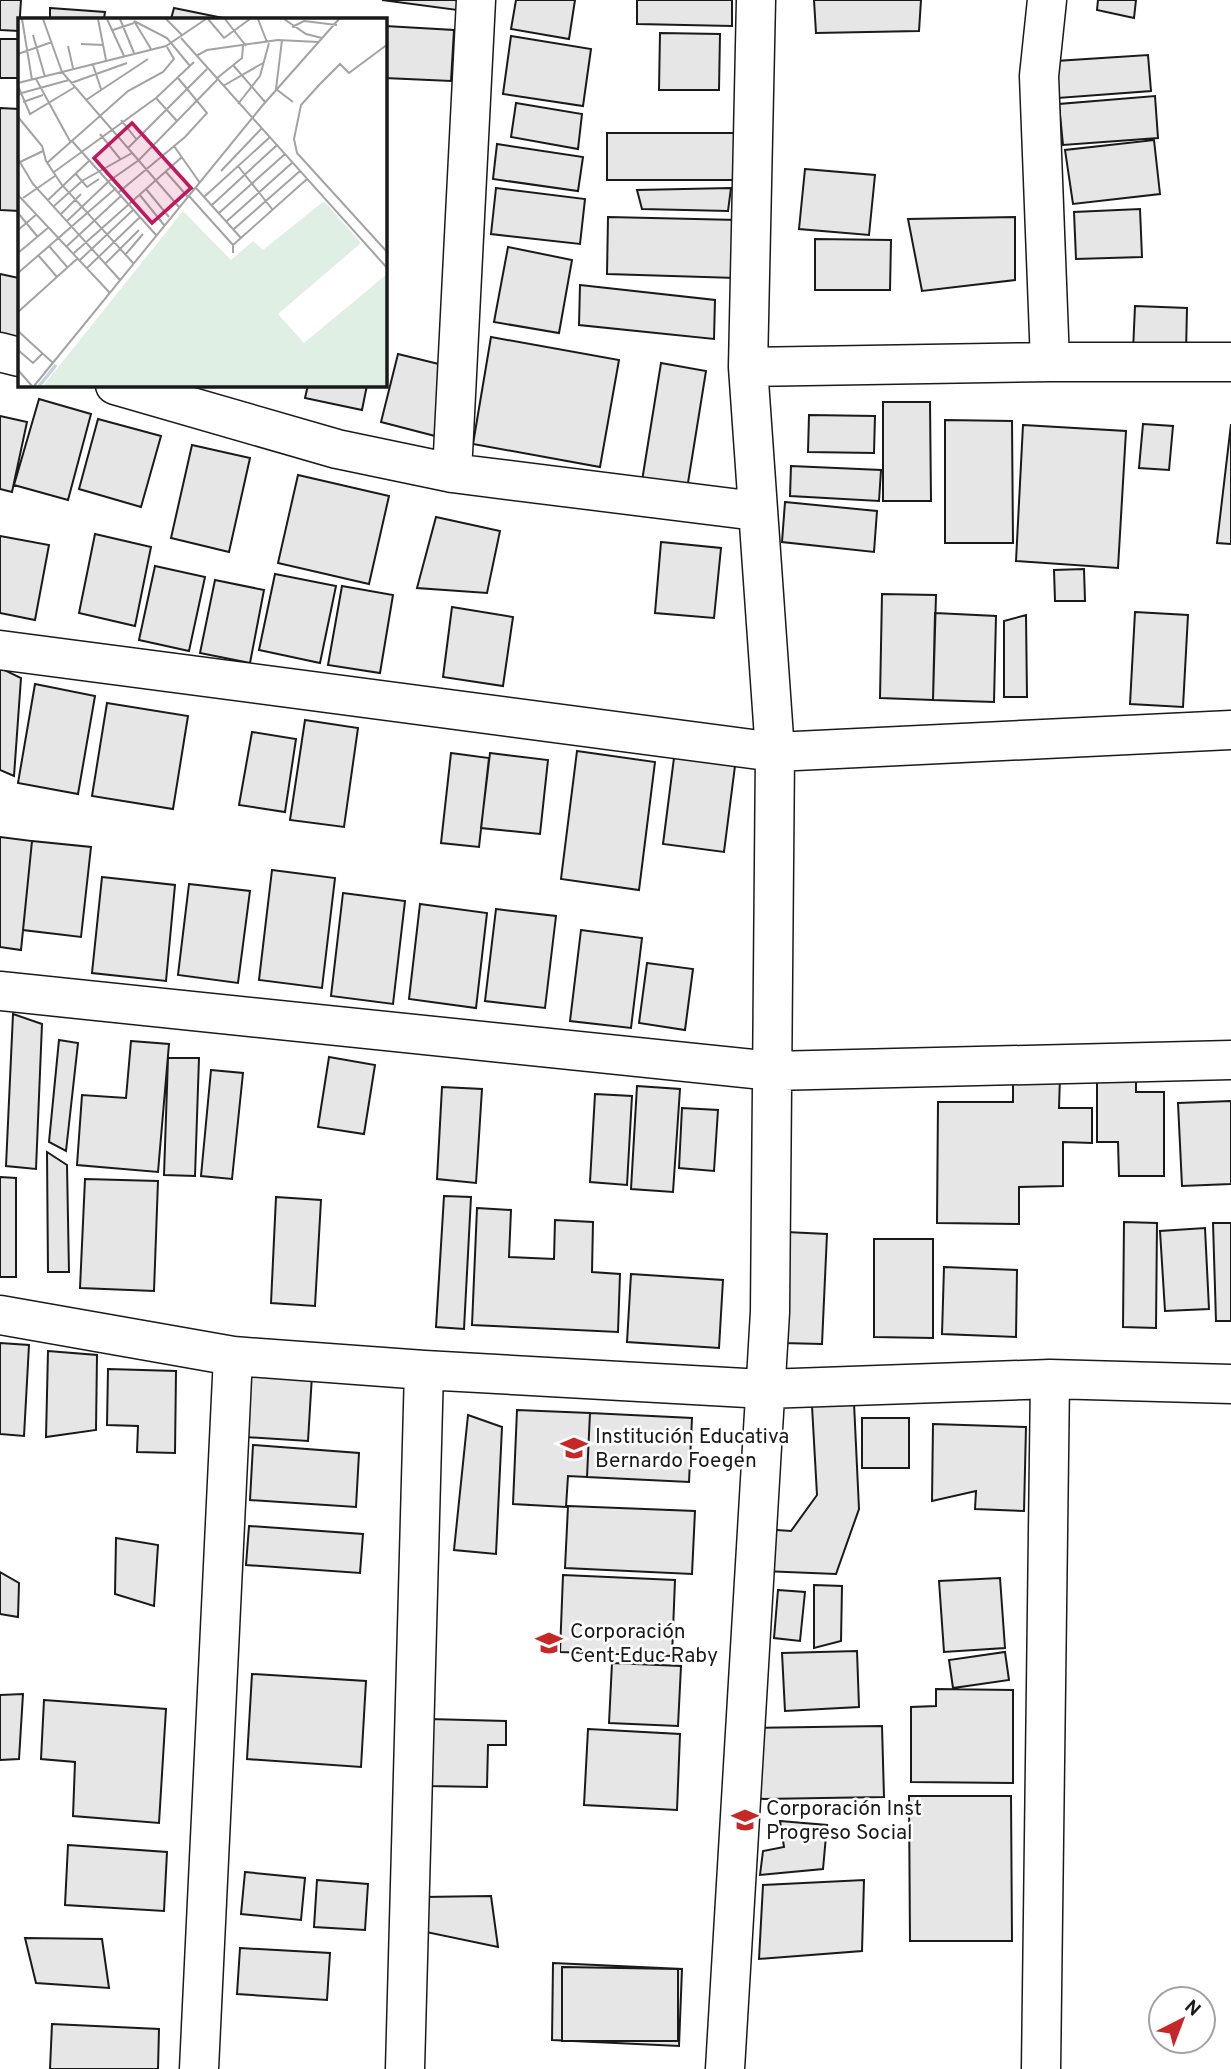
<svg xmlns="http://www.w3.org/2000/svg" width="1231" height="2069" font-family="Overpass,sans-serif">
	<rect width="100%" height="100%" fill="#fff"/>
	<path fill="#e6e6e6" stroke="#1a1a1a" stroke-width="2" d="M 0,0 L 21,0 L 19,31 L 0,30 Z
		M 382,0 L 459,0 L 457,10 Z
		M 516,0 L 575,0 L 569,39 L 511,29 Z
		M 637,0 L 732,0 L 732,26 L 637,24 Z
		M 814,0 L 921,0 L 919,31 L 816,33 Z
		M 1098,0 L 1136,0 L 1134,18 L 1097,10 Z
		M 50,8 L 105,12 L 104,19 L 50,19 Z
		M 174,8 L 228,19 L 171,19 Z
		M 385,26 L 454,30 L 451,81 L 385,78 Z
		M 660,33 L 720,34 L 719,90 L 659,90 Z
		M 511,36 L 591,49 L 583,106 L 503,94 Z
		M 0,39 L 19,39 L 19,78 L 0,78 Z
		M 1148,55 L 1151,91 L 1058,98 L 1056,61 Z
		M 1155,96 L 1158,138 L 1063,145 L 1059,104 Z
		M 516,103 L 582,114 L 578,149 L 511,137 Z
		M 0,108 L 19,109 L 19,211 L 0,210 Z
		M 607,133 L 739,133 L 739,180 L 607,180 Z
		M 1154,140 L 1160,194 L 1073,204 L 1065,150 Z
		M 497,144 L 583,157 L 578,191 L 493,179 Z
		M 805,169 L 875,175 L 869,235 L 799,229 Z
		M 496,188 L 585,199 L 580,244 L 491,234 Z
		M 731,188 L 728,211 L 642,209 L 637,190 Z
		M 1140,209 L 1142,257 L 1076,259 L 1074,212 Z
		M 608,217 L 738,220 L 736,278 L 607,274 Z
		M 1015,217 L 1015,280 L 922,291 L 908,219 Z
		M 815,239 L 891,240 L 890,290 L 815,290 Z
		M 508,247 L 572,260 L 559,333 L 494,322 Z
		M 0,274 L 19,278 L 19,345 L 0,342 Z
		M 580,285 L 715,300 L 714,339 L 579,325 Z
		M 1135,306 L 1187,308 L 1186,353 L 1133,351 Z
		M 491,337 L 619,360 L 600,467 L 473,444 Z
		M 398,354 L 451,367 L 435,436 L 381,422 Z
		M 661,363 L 706,371 L 687,489 L 642,481 Z
		M 308,385 L 367,385 L 362,410 L 305,398 Z
		M 39,399 L 91,414 L 68,500 L 14,485 Z
		M 883,402 L 930,402 L 931,501 L 883,501 Z
		M 809,415 L 875,416 L 874,453 L 808,452 Z
		M 0,416 L 27,422 L 12,492 L 0,489 Z
		M 98,419 L 161,436 L 141,507 L 79,489 Z
		M 945,420 L 1012,421 L 1013,543 L 945,543 Z
		M 1143,424 L 1173,426 L 1169,470 L 1139,468 Z
		M 1231,424 L 1231,544 L 1217,543 Z
		M 1023,425 L 1126,431 L 1118,568 L 1016,561 Z
		M 192,445 L 250,458 L 229,552 L 171,538 Z
		M 791,466 L 881,470 L 879,501 L 790,496 Z
		M 298,475 L 389,496 L 369,584 L 278,563 Z
		M 785,502 L 877,511 L 874,552 L 782,542 Z
		M 436,517 L 500,531 L 487,593 L 417,588 Z
		M 95,534 L 151,547 L 135,626 L 79,613 Z
		M 0,536 L 49,545 L 35,620 L 0,613 Z
		M 661,542 L 721,548 L 714,618 L 655,613 Z
		M 155,566 L 205,577 L 189,651 L 139,640 Z
		M 1084,569 L 1085,601 L 1055,601 L 1054,570 Z
		M 275,574 L 336,586 L 320,663 L 259,650 Z
		M 215,580 L 264,590 L 250,663 L 200,653 Z
		M 342,586 L 393,595 L 380,673 L 328,665 Z
		M 882,594 L 936,595 L 933,700 L 880,698 Z
		M 452,607 L 513,617 L 503,686 L 443,677 Z
		M 1135,612 L 1188,615 L 1183,707 L 1130,704 Z
		M 935,613 L 996,616 L 994,702 L 933,700 Z
		M 1026,615 L 1027,697 L 1004,697 L 1004,621 Z
		M 0,668 L 21,678 L 14,776 L 0,770 Z
		M 35,684 L 95,696 L 78,794 L 18,783 Z
		M 107,703 L 188,716 L 173,809 L 92,796 Z
		M 305,720 L 358,728 L 344,827 L 290,820 Z
		M 252,732 L 296,739 L 285,812 L 239,805 Z
		M 675,750 L 736,758 L 724,852 L 663,844 Z
		M 577,751 L 655,762 L 639,890 L 561,879 Z
		M 451,753 L 489,758 L 479,847 L 441,843 Z
		M 490,753 L 548,760 L 540,834 L 481,828 Z
		M 0,837 L 32,841 L 21,950 L 0,947 Z
		M 32,841 L 91,847 L 81,937 L 23,930 Z
		M 272,870 L 335,878 L 322,988 L 259,980 Z
		M 102,877 L 175,885 L 166,981 L 92,973 Z
		M 189,884 L 250,891 L 238,983 L 178,975 Z
		M 343,893 L 405,901 L 393,1004 L 331,996 Z
		M 420,904 L 487,913 L 476,1008 L 409,999 Z
		M 496,909 L 556,916 L 545,1008 L 485,1001 Z
		M 581,930 L 642,938 L 631,1028 L 570,1021 Z
		M 647,963 L 693,969 L 685,1030 L 639,1023 Z
		M 13,1014 L 42,1024 L 36,1169 L 6,1166 Z
		M 59,1040 L 78,1043 L 66,1151 L 49,1142 Z
		M 131,1041 L 169,1044 L 158,1172 L 77,1165 L 82,1095 L 126,1098 Z
		M 329,1057 L 375,1065 L 364,1134 L 318,1127 Z
		M 168,1058 L 199,1058 L 195,1176 L 164,1175 Z
		M 211,1070 L 243,1073 L 232,1179 L 201,1176 Z
		M 1013,1077 L 1060,1077 L 1059,1108 L 1092,1108 L 1092,1143 L 1063,1142 L 1063,1186 L 1019,1187 L 1019,1224 L 937,1223 L 938,1102 L 1013,1102 Z
		M 1097,1080 L 1136,1080 L 1136,1092 L 1164,1092 L 1164,1176 L 1119,1176 L 1118,1142 L 1097,1142 Z
		M 637,1086 L 680,1089 L 673,1192 L 631,1189 Z
		M 442,1087 L 482,1089 L 476,1183 L 437,1179 Z
		M 595,1094 L 632,1096 L 627,1185 L 590,1182 Z
		M 1231,1101 L 1231,1184 L 1182,1186 L 1178,1103 Z
		M 682,1108 L 718,1110 L 714,1171 L 679,1168 Z
		M 47,1152 L 67,1165 L 69,1272 L 48,1272 Z
		M 0,1177 L 16,1178 L 16,1277 L 0,1277 Z
		M 85,1179 L 158,1181 L 154,1291 L 80,1288 Z
		M 444,1196 L 471,1197 L 464,1329 L 436,1327 Z
		M 276,1197 L 321,1200 L 315,1306 L 271,1303 Z
		M 477,1208 L 511,1210 L 509,1257 L 554,1259 L 555,1220 L 593,1222 L 592,1272 L 620,1274 L 618,1332 L 472,1325 Z
		M 1124,1222 L 1157,1223 L 1156,1328 L 1123,1327 Z
		M 1213,1223 L 1231,1223 L 1231,1321 L 1216,1321 Z
		M 1205,1228 L 1209,1309 L 1165,1311 L 1160,1231 Z
		M 786,1232 L 827,1234 L 822,1344 L 782,1343 Z
		M 874,1239 L 933,1239 L 933,1338 L 874,1337 Z
		M 944,1267 L 1017,1270 L 1016,1337 L 942,1334 Z
		M 631,1274 L 723,1280 L 719,1348 L 627,1342 Z
		M 0,1343 L 29,1345 L 24,1436 L 0,1434 Z
		M 48,1351 L 97,1355 L 96,1430 L 46,1437 Z
		M 108,1369 L 176,1371 L 175,1453 L 137,1452 L 138,1426 L 107,1425 Z
		M 250,1370 L 312,1375 L 308,1441 L 246,1437 Z
		M 854,1403 L 859,1509 L 836,1574 L 759,1571 L 761,1529 L 791,1531 L 817,1495 L 812,1406 Z
		M 517,1410 L 590,1413 L 587,1477 L 568,1476 L 566,1507 L 513,1504 Z
		M 590,1413 L 692,1418 L 689,1482 L 587,1477 Z
		M 468,1415 L 502,1427 L 496,1554 L 454,1550 Z
		M 862,1418 L 909,1418 L 909,1468 L 862,1468 Z
		M 933,1424 L 1026,1427 L 1024,1511 L 975,1509 L 976,1491 L 932,1501 Z
		M 253,1445 L 359,1453 L 356,1507 L 250,1500 Z
		M 568,1506 L 695,1511 L 692,1574 L 565,1568 Z
		M 249,1526 L 363,1534 L 360,1573 L 246,1565 Z
		M 116,1538 L 158,1545 L 154,1606 L 115,1594 Z
		M 0,1572 L 19,1583 L 18,1617 L 0,1614 Z
		M 563,1575 L 675,1580 L 672,1656 L 560,1652 Z
		M 1000,1578 L 1005,1648 L 944,1652 L 939,1581 Z
		M 814,1585 L 842,1586 L 841,1641 L 814,1648 Z
		M 778,1590 L 805,1592 L 800,1641 L 774,1638 Z
		M 857,1651 L 859,1707 L 785,1711 L 782,1653 Z
		M 1005,1652 L 1009,1680 L 953,1688 L 949,1660 Z
		M 612,1663 L 681,1666 L 678,1726 L 609,1723 Z
		M 252,1674 L 366,1681 L 361,1767 L 247,1759 Z
		M 936,1689 L 1013,1690 L 1013,1783 L 911,1782 L 911,1707 L 936,1706 Z
		M 23,1694 L 19,1759 L 0,1760 L 0,1695 Z
		M 44,1700 L 166,1709 L 159,1823 L 73,1816 L 75,1762 L 41,1759 Z
		M 428,1719 L 506,1721 L 506,1745 L 488,1745 L 487,1787 L 427,1786 Z
		M 882,1726 L 884,1797 L 754,1799 L 752,1728 Z
		M 588,1729 L 680,1734 L 677,1810 L 584,1805 Z
		M 909,1796 L 1011,1796 L 1012,1941 L 910,1941 Z
		M 780,1821 L 827,1825 L 823,1869 L 760,1875 L 763,1851 L 784,1847 Z
		M 68,1845 L 167,1852 L 164,1911 L 65,1905 Z
		M 245,1872 L 305,1878 L 301,1920 L 241,1914 Z
		M 317,1880 L 368,1884 L 365,1930 L 314,1927 Z
		M 864,1880 L 862,1951 L 759,1959 L 763,1885 Z
		M 491,1896 L 498,1947 L 426,1932 L 423,1897 Z
		M 25,1938 L 102,1939 L 109,1988 L 36,1983 Z
		M 240,1948 L 330,1953 L 327,2000 L 237,1994 Z
		M 553,1963 L 682,1969 L 679,2046 L 552,2040 Z
		M 562,1967 L 678,1969 L 678,2041 L 562,2041 Z
		M 52,2024 L 159,2029 L 158,2069 L 50,2069 Z"/>
	<g fill="none" stroke-linecap="round" stroke-linejoin="round">
		<g stroke="#1a1a1a" stroke-width="41">
			<path id="street" d="M 1047,0 L 1039,76 L 1050,362
				M 0,352 L 19,357
				M 748,367 L 1050,362 L 1231,362
				M 115,385 L 337,449 L 452,473 L 756,511
				M 452,473 L 476,0
				M 0,650 L 775,752 L 1231,730
				M 0,991 L 772,1071 L 1231,1060
				M 0,1315 L 233,1356 L 424,1370 L 765,1389 L 1050,1379 L 1231,1384
				M 199,2069 L 233,1356
				M 405,2069 L 424,1370
				M 725,2069 L 770,1312 L 775,752 L 748,367 L 756,0
				M 1041,2069 L 1050,1379"/>
		</g>
		<use href="#street" stroke="#fff" stroke-width="38"/>
	</g>
	<defs>
		<g id="school-bare" transform="scale(2.1)"><path d="M0-5L7-2L0 1L-7-2ZM-4 1L0 2.5L4 1V4Q0 6-4 4Z" fill="#c62828" stroke="#fff" stroke-width="2.5" paint-order="stroke"/></g>
	</defs>
	<g fill-rule="evenodd">
		<use href="#school-bare" x="574" y="1448"/>
		<use href="#school-bare" x="549" y="1643"/>
		<use href="#school-bare" x="745" y="1820"/>
	</g>
	<g text-anchor="middle" stroke-width="5" stroke-linejoin="round" paint-order="stroke">
		<g font-size="21" fill="#1a1a1a" stroke="#fff" text-anchor="start">
			<text x="595" y="1443">Institución Educativa<tspan x="595" dy="24">Bernardo Foegen</tspan></text>
			<text x="570" y="1638">Corporación<tspan x="570" dy="24">Cent Educ Raby</tspan></text>
			<text x="766" y="1815">Corporación Inst<tspan x="766" dy="24">Progreso Social</tspan></text>
		</g>
	</g>
	<g transform="translate(18 18)">
		<rect width="369" height="369" fill="#fff"/>
		<path d="M 306,183 L 343,225 L 260,296 L 286,325 L 369,256 L 369,368 L 25,368 L 165,193 L 213,242 L 235,223 L 245,232 Z" fill="#e0efe3"/>
		<path fill="none" stroke="#c6d2dc" stroke-width="3.5" d="M 21,368 L 38,347"/>
		<path fill="none" stroke="#a3a3a3" stroke-width="2" d="M 4,1 L 14,62M 25,1 L 44,54 L 161,189M 80,1 L 88,42M 89,1 L 106,38M 102,1 L 116,35M 148,1 L 164,17M 190,1 L 206,20 L 232,1M 207,1 L 228,28M 240,1 L 249,24M 266,1 L 288,16 L 304,20M 116,3 L 149,20 L 172,48M 116,3 L 133,31M 274,9 L 286,3 L 319,7M 95,12 L 116,5M 15,17 L 27,59M 163,20 L 370,251M 264,22 L 258,71 L 275,84M 63,26 L 85,27M 370,26 L 331,55 L 322,46 L 302,66 L 283,87 L 276,121 L 279,135 L 370,235M 50,28 L 55,50M 0,36 L 34,24M 178,38 L 189,32 L 260,22 L 300,24M 75,47 L 83,71M 215,47 L 247,84M 18,61 L 53,125M 198,61 L 224,40 L 225,28M 0,65 L 148,28 L 188,1M 53,65 L 109,45M 0,68 L 12,96 L 57,69M 205,68 L 245,45M 0,76 L 51,62M 138,80 L 159,103M 68,82 L 130,41M 5,84 L 25,77M 220,86 L 242,58 L 251,25M 0,99 L 24,128 L 28,143 L 44,167 L 116,246M 103,102 L 119,122M 82,116 L 103,142M 54,123 L 138,217M 156,128 L 182,165M 110,130 L 189,51M 0,141 L 15,166 L 102,262M 2,144 L 25,133M 29,145 L 110,73 L 145,54 L 156,41 L 149,29M 154,148 L 176,172M 220,148 L 254,191M 203,153 L 244,110M 36,154 L 138,80 L 176,44M 148,154 L 170,179M 57,155 L 69,169 L 81,161M 178,170 L 223,220M 128,171 L 151,199M 101,174 L 167,119 L 189,95 L 160,60M 121,176 L 146,207M 0,177 L 92,275M 171,178 L 215,227 L 215,235M 186,179 L 252,119M 5,180 L 37,158M 30,182 L 72,142M 194,187 L 259,127M 36,188 L 64,163 L 114,135M 0,195 L 19,218M 201,195 L 267,136M 43,196 L 63,176M 49,203 L 91,163 L 121,142 L 199,62M 209,203 L 275,144M 216,211 L 282,153M 0,212 L 19,196M 215,227 L 289,161M 31,228 L 50,250M 49,228 L 104,177M 0,235 L 31,209M 56,235 L 164,139M 20,237 L 39,259M 107,237 L 125,216M 62,242 L 116,191M 87,246 L 121,212M 69,250 L 122,199M 0,255 L 98,170M 0,294 L 60,240M 0,313 L 35,345M 0,332 L 15,345 L 24,336M 0,352 L 14,368M 16,368 L 244,88 L 321,1"/>
		<path fill="#c2185b" fill-opacity="0.15" stroke="#c2185b" stroke-width="3.5" d="M 114,105 L 173,170 L 134,205 L 76,140 Z"/>
		<rect width="369" height="369" fill="none" stroke="#1a1a1a" stroke-width="3.5"/>
	</g>
	<g transform="translate(1182 2020) rotate(42)"><circle r="33" fill="#ffffff" stroke="#a3a3a3" stroke-width="2"/>
	<path d="M0-5L12 26L0 18L-12 26Z" fill="#c62828"/>
	<text y="-10" font-size="19" font-weight="bold" text-anchor="middle" fill="#1a1a1a">N</text>
	</g>
</svg>
